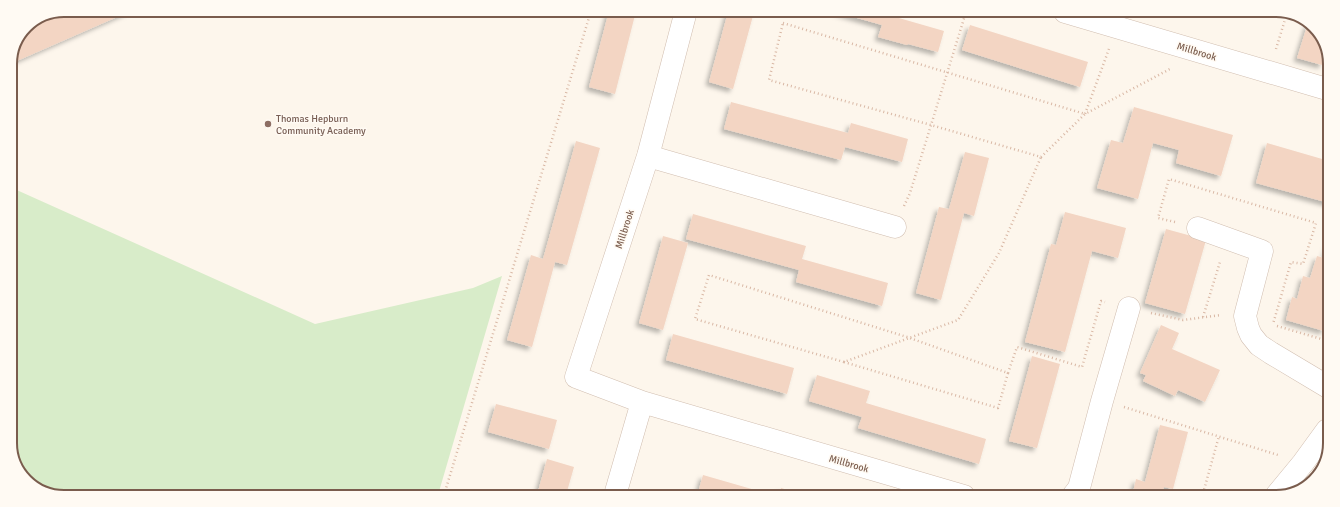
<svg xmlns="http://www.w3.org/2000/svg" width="1340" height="507" font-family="Signika,sans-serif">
	<defs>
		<filter id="shadow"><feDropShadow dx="-3.5" dy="3.5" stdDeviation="2" flood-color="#0004"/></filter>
	</defs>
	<rect width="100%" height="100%" fill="#fdf6ec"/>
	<path fill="#d8ecc9" d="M 10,187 L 315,324 L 473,288 L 502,276 L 438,495 L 47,494 L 21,476 L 10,446 Z"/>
	<path fill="#f3d5c3" filter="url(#shadow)" d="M 64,10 L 133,10 L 10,64 L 10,61 L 26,26 Z
		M 609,11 L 636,11 L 615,94 L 589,87 Z
		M 728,12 L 754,12 L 733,89 L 709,82 Z
		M 836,12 L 886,12 L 885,14 L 944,31 L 938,52 L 908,44 L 907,45 L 878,37 L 882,25 Z
		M 1308,23 L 1319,31 L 1326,51 L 1322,65 L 1297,58 Z
		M 970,25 L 1088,62 L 1080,87 L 962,50 Z
		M 731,102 L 848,133 L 851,123 L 908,139 L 902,162 L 845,147 L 841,160 L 724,129 Z
		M 1134,107 L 1233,135 L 1221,176 L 1176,163 L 1179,150 L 1153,143 L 1138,199 L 1097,188 L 1111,140 L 1123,143 Z
		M 576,141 L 600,148 L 567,265 L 555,262 L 532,347 L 507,340 L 531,255 L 543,259 Z
		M 1267,143 L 1329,161 L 1329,203 L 1256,183 Z
		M 965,152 L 989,158 L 974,216 L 964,213 L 941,300 L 916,293 L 939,207 L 949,209 Z
		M 1065,212 L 1126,228 L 1118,258 L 1092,251 L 1065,352 L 1025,342 L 1051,244 L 1056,245 Z
		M 693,214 L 806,246 L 802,259 L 888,283 L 882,306 L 796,282 L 799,270 L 686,239 Z
		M 1166,229 L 1206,240 L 1185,314 L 1145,303 Z
		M 663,236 L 688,243 L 663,330 L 639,323 Z
		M 1328,244 L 1328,316 L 1324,331 L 1286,320 L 1292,297 L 1297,299 L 1303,276 L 1310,278 L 1317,256 L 1324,258 Z
		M 1161,325 L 1179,333 L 1172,349 L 1220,370 L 1205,402 L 1178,390 L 1175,396 L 1143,381 L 1146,375 L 1140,373 Z
		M 673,334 L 794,368 L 787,394 L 666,360 Z
		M 1032,356 L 1060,364 L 1037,448 L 1009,441 Z
		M 817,375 L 870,391 L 866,403 L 986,439 L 979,464 L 858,428 L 862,417 L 809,401 Z
		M 496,404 L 557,420 L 549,449 L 488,432 Z
		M 1160,425 L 1188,432 L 1173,489 L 1164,487 L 1161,497 L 1132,497 L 1136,479 L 1145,482 Z
		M 547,459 L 574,467 L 566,495 L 537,495 Z
		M 703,475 L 769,494 L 768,496 L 697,496 Z
		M 781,488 L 804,495 L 804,496 L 779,496 Z"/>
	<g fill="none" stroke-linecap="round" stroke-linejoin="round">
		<g stroke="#d1beb0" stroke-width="23">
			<path id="minor" d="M 686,11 L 648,156 L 576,377 L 642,402 L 964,496
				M 1065,12 L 1330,90
				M 648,156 L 895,227
				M 1198,228 L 1262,251 L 1245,316 L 1248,328 L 1251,335 L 1259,345 L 1271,353 L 1328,387
				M 615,495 L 642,402
				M 1072,497 L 1079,488 L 1102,401 L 1129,308"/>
		</g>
		<g stroke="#d1beb0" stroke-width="23">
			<path id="tertiary" d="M 1275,497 L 1303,463 L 1327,430"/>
		</g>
		<path stroke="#d9b8a5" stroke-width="2.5" stroke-dasharray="1 3" stroke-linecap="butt" d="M 783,23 L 1085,114 L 1041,157 L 931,125 L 769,80 Z
			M 1109,49 L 1085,114 L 1170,69
			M 1276,49 L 1287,13
			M 904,206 L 910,193 L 966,12
			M 1175,222 L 1158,218 L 1169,179 L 1316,223 L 1303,264 L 1291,262 L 1273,324
			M 1151,313 L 1183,320 L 1221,315
			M 1203,317 L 1220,262
			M 1277,326 L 1328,341
			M 844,362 L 998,408 L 1008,373 L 907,337 L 709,275 L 695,319 L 844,362 L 958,320 L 999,253 L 1041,157
			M 1008,373 L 1017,347 L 1082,367 L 1101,301 L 1105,302
			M 1124,407 L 1278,455
			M 444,495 L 591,11
			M 1202,497 L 1219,436"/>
		<use href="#minor" stroke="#fff" stroke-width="22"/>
		<use href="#tertiary" stroke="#fff" stroke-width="22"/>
	</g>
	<circle fill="#8d6e63" stroke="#fffaf3" stroke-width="1.5" cx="268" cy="124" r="4"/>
	<g text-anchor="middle" stroke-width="3" stroke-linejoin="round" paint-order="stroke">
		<g font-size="10" fill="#7a5c4d" stroke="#fffaf3">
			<text transform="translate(1197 51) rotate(17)" y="4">Millbrook</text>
			<text transform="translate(624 229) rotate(-72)" y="4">Millbrook</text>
			<text transform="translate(849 463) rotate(16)" y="4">Millbrook</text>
		</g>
		<g font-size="10" fill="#785e54" stroke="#fffaf3" text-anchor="start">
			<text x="276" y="122">Thomas Hepburn<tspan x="276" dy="12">Community Academy</tspan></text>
		</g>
	</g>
	<path d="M0 0H1340V507H0ZM64 17H1276A47 47 0 0 1 1323 64V443A47 47 0 0 1 1276 490H64A47 47 0 0 1 17 443V64A47 47 0 0 1 64 17Z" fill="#fffaf3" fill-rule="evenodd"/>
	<path fill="none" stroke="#7a5c4d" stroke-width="2" d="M64 17H1276A47 47 0 0 1 1323 64V443A47 47 0 0 1 1276 490H64A47 47 0 0 1 17 443V64A47 47 0 0 1 64 17Z"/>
</svg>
